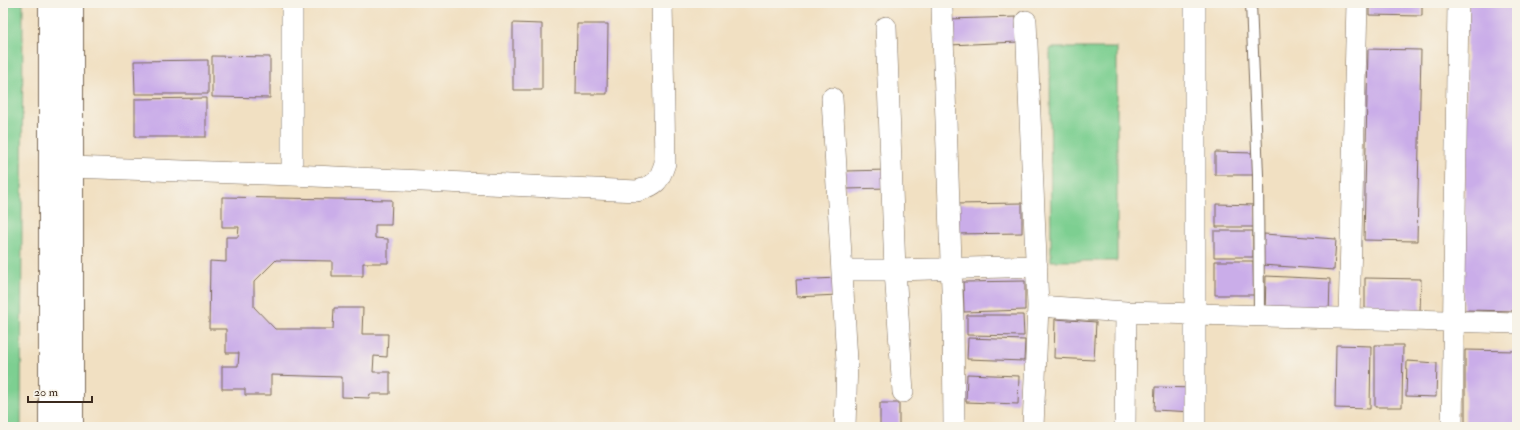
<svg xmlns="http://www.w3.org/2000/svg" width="1520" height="430" font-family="'IM FELL Double Pica',serif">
	<rect width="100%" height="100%" fill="#f7f3e8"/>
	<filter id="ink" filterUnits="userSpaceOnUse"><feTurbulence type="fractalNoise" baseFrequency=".025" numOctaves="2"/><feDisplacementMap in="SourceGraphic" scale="8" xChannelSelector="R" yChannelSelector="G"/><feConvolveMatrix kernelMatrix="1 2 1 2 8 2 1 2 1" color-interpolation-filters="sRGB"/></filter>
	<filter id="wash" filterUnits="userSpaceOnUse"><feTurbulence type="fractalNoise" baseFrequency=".012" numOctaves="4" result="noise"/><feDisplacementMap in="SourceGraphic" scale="16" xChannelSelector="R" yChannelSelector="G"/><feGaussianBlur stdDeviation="0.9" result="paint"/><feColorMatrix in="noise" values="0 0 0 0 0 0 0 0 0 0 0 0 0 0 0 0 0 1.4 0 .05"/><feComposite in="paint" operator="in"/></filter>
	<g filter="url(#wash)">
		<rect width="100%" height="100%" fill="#f1e0c2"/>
		<path fill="#7dcf91" stroke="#5c7c58" d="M 3,3 L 23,3 L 21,427 L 3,427 Z
			M 1050,48 L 1117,48 L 1117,261 L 1051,261 Z"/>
		<g id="blocks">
			<path fill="#caade9" d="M 1369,3 L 1422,3 L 1422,16 L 1369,15 Z
				M 1468,3 L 1517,3 L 1517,311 L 1463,310 Z
				M 1017,17 L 1018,42 L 949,45 L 948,19 Z
				M 513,23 L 542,24 L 542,90 L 513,90 Z
				M 577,24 L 608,24 L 607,94 L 576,94 Z
				M 1368,49 L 1421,50 L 1417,241 L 1364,240 Z
				M 212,56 L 270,57 L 270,98 L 212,97 Z
				M 208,60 L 208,94 L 135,94 L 134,61 Z
				M 206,98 L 206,137 L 135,137 L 135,99 Z
				M 1215,152 L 1254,153 L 1255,175 L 1215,175 Z
				M 888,170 L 889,188 L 846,189 L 845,171 Z
				M 222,197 L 392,200 L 391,225 L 375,225 L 375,238 L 388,239 L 388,263 L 363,263 L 363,276 L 332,276 L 332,261 L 276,260 L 254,282 L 254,307 L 275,329 L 333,329 L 334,308 L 363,308 L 362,334 L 388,334 L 387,357 L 374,356 L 373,372 L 390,372 L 390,394 L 370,394 L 369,398 L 342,397 L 342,377 L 271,375 L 271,395 L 245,395 L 245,389 L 222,389 L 222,366 L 238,366 L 239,353 L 226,353 L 226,329 L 209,329 L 210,261 L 226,262 L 226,237 L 238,237 L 239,227 L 222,227 Z
				M 1022,203 L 1022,233 L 955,234 L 954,204 Z
				M 1216,204 L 1256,205 L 1256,227 L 1216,227 Z
				M 1214,231 L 1253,231 L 1253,257 L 1214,257 Z
				M 1264,234 L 1336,239 L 1334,270 L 1262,265 Z
				M 1215,261 L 1253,261 L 1254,295 L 1215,295 Z
				M 1266,276 L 1330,279 L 1329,316 L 1265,313 Z
				M 837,278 L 838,295 L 797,297 L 796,280 Z
				M 1365,278 L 1421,279 L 1420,312 L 1365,310 Z
				M 1025,281 L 1025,310 L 964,312 L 963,282 Z
				M 967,315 L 1023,315 L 1024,336 L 967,335 Z
				M 1055,319 L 1096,322 L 1094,360 L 1054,358 Z
				M 968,338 L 1025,340 L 1024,361 L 967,359 Z
				M 1336,345 L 1371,346 L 1370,409 L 1335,408 Z
				M 1375,345 L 1403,345 L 1402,407 L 1375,407 Z
				M 1465,350 L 1517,351 L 1517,427 L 1465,427 Z
				M 1407,361 L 1437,363 L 1436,397 L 1406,396 Z
				M 967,374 L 1019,376 L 1018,404 L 966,402 Z
				M 1155,387 L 1195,388 L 1194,412 L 1154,410 Z
				M 880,403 L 899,403 L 899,427 L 880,427 Z"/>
		</g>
	</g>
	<g filter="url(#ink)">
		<use href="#blocks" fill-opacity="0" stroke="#7b6a57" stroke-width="1"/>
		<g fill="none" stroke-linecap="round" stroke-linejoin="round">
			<g stroke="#7b6a57" stroke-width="12">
				<path id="service" d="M 1251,3 L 1258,175 L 1259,315"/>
			</g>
			<g stroke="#7b6a57" stroke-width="22">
				<path id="minor" d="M 292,3 L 292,175
					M 1195,3 L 1195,427
					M 942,9 L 953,316 L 954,427
					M 1026,21 L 1038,306 L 1033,427
					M 886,27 L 895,270 L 903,392
					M 832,98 L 847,361 L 845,427
					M 71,167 L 292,175 L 637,191 C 656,185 659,182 665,163 L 662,3
					M 842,270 L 895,270 L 1037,266
					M 1038,306 L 1126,312 L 1517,323
					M 1349,318 L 1357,3
					M 1125,427 L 1126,312
					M 1452,427 L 1458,3"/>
			</g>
			<g stroke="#7b6a57" stroke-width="24">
				<path id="tertiary" d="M 50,3 L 50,427
					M 72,427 L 72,3"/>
			</g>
			<use href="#service" stroke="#fff" stroke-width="10"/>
			<use href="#minor" stroke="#fff" stroke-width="21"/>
			<use href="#tertiary" stroke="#fff" stroke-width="22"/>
		</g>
	</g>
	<rect width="1520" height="430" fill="none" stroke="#f7f3e8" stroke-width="16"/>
	<path d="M28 396v6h64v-6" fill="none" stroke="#3b2a1e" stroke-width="2"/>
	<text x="34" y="396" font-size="12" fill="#3b2a1e" stroke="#f7f3e8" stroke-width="3" paint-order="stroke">20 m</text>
</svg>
